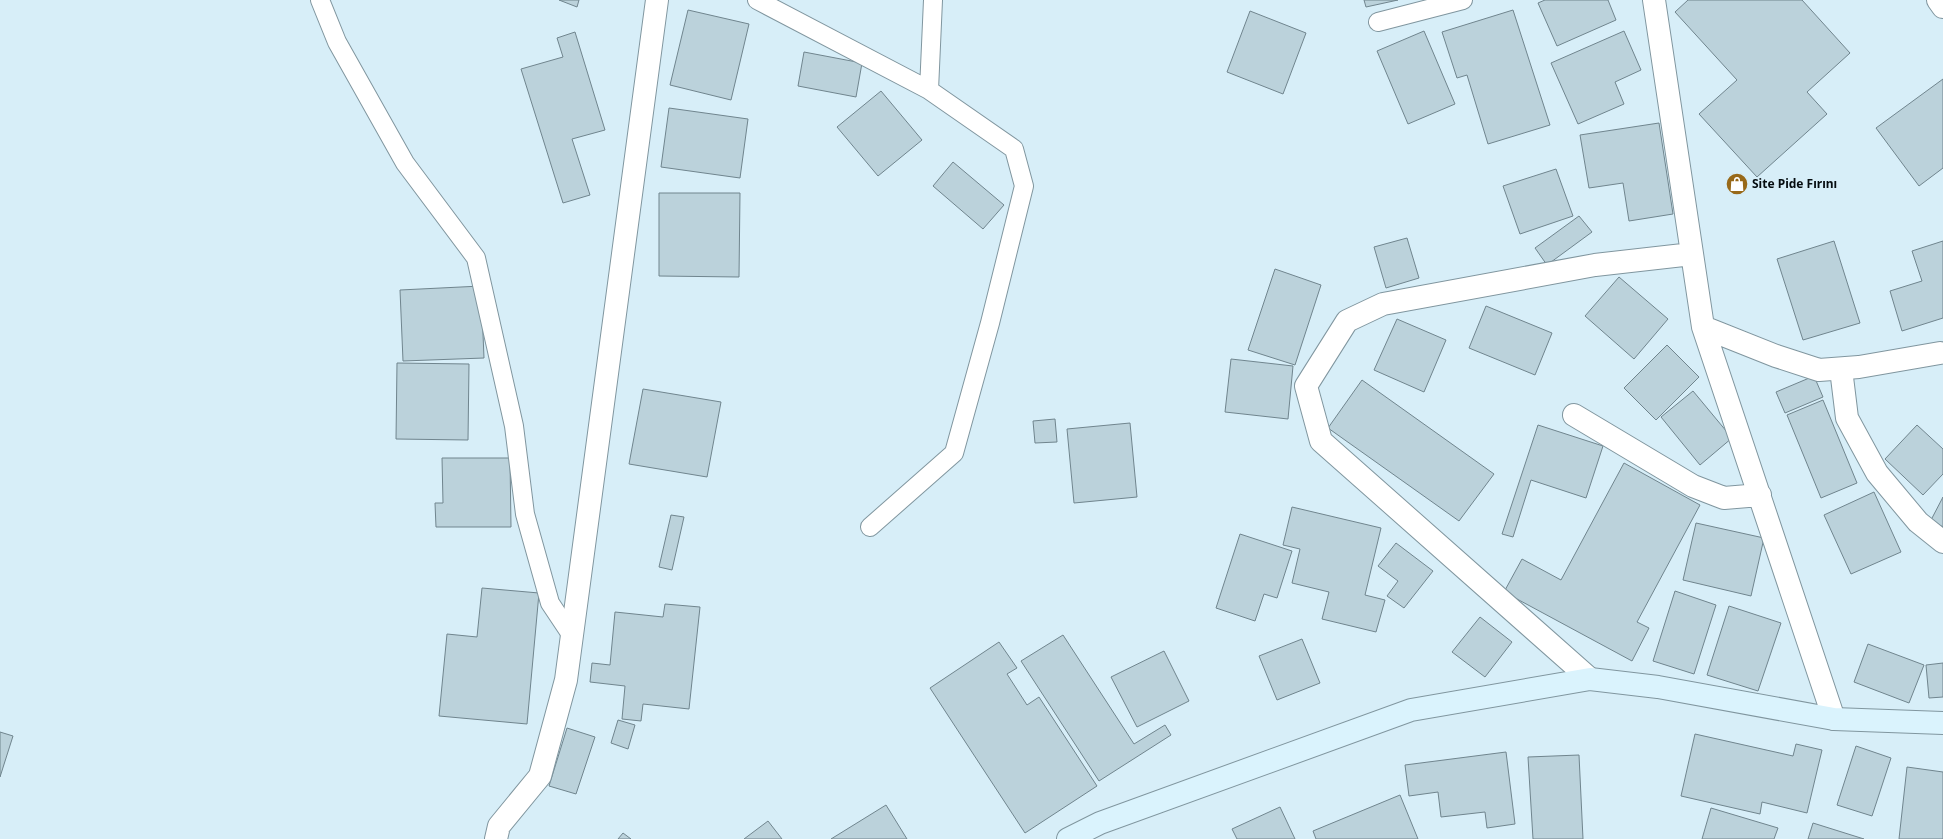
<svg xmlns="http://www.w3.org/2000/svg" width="1943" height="839" font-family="'Noto Sans',sans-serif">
	<rect width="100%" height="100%" fill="#d7eef8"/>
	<path fill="#bbd2db" stroke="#70858e" d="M 559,0 L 579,0 L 577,7 Z
		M 1364,0 L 1398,0 L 1366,7 Z
		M 1545,0 L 1608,0 L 1616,20 L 1557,46 L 1538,3 Z
		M 1688,0 L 1802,0 L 1850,53 L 1807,92 L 1827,114 L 1757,177 L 1699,114 L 1737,80 L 1675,12 Z
		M 688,10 L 749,24 L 731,100 L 670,85 Z
		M 1513,10 L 1550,125 L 1488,144 L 1467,75 L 1457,78 L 1442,32 Z
		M 1250,11 L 1306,33 L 1283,94 L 1227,72 Z
		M 1424,31 L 1455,104 L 1408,124 L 1377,51 Z
		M 1624,31 L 1641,70 L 1615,82 L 1624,104 L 1578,124 L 1551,63 Z
		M 575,32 L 605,130 L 572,139 L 590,195 L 563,203 L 521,69 L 563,57 L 557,38 Z
		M 804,52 L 862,63 L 856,97 L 798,86 Z
		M 1943,79 L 1943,168 L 1919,186 L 1876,128 Z
		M 881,91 L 922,140 L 878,176 L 837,127 Z
		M 669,108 L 748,119 L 740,178 L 661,167 Z
		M 1659,123 L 1673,214 L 1629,221 L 1623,183 L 1589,188 L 1580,135 Z
		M 953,162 L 1004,205 L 983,229 L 933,186 Z
		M 1556,169 L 1573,216 L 1520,234 L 1503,186 Z
		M 659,193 L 740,193 L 739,277 L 659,276 Z
		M 1579,216 L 1592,232 L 1547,265 L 1535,248 Z
		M 1407,238 L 1419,278 L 1386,288 L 1374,247 Z
		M 1834,241 L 1860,323 L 1803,340 L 1777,259 Z
		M 1943,241 L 1943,318 L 1902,331 L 1890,291 L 1922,281 L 1912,251 Z
		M 1275,269 L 1321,285 L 1295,365 L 1248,350 Z
		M 1619,277 L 1668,319 L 1634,359 L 1585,316 Z
		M 481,286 L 484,358 L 403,361 L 400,290 Z
		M 1486,306 L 1552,333 L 1535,375 L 1469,348 Z
		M 1397,319 L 1446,340 L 1424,392 L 1374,370 Z
		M 1667,345 L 1699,377 L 1656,420 L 1624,388 Z
		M 1231,359 L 1293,366 L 1288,419 L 1225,412 Z
		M 397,363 L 469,364 L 468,440 L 396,439 Z
		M 1814,376 L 1823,397 L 1785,413 L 1776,392 Z
		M 1362,380 L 1494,474 L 1459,521 L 1328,428 Z
		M 643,389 L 721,402 L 707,477 L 629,464 Z
		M 1693,391 L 1732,438 L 1700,465 L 1661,417 Z
		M 1823,400 L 1857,483 L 1821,498 L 1787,415 Z
		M 1055,419 L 1057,442 L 1035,443 L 1033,421 Z
		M 1130,423 L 1137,497 L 1074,503 L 1067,429 Z
		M 1538,425 L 1603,446 L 1586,498 L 1531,480 L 1513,537 L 1502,534 Z
		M 1917,425 L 1943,449 L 1943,474 L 1923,495 L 1885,459 Z
		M 442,458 L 510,458 L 511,527 L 436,527 L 435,503 L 443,503 Z
		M 1624,463 L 1700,505 L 1637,622 L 1649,628 L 1632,661 L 1504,592 L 1522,559 L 1561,580 Z
		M 1874,492 L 1901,552 L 1851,574 L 1824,515 Z
		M 1943,497 L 1943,527 L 1931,520 Z
		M 1292,507 L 1381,528 L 1365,595 L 1385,600 L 1376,632 L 1322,619 L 1329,592 L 1292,583 L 1300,549 L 1283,545 Z
		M 671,515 L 684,517 L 672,570 L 659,567 Z
		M 1696,523 L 1764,538 L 1751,596 L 1683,580 Z
		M 1240,534 L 1292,551 L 1277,598 L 1264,594 L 1255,621 L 1216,608 Z
		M 1396,543 L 1433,571 L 1404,608 L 1387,596 L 1398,581 L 1378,566 Z
		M 482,588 L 539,593 L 527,724 L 439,716 L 447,634 L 477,637 Z
		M 1675,591 L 1716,605 L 1694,674 L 1653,661 Z
		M 665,604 L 700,607 L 689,709 L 643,704 L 641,721 L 622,719 L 625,686 L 590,682 L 592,663 L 610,665 L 615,612 L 663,617 Z
		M 1729,606 L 1781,623 L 1758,691 L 1707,675 Z
		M 1480,617 L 1512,642 L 1485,677 L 1452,652 Z
		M 1063,635 L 1134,744 L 1165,725 L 1171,735 L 1099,781 L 1021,661 Z
		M 1302,639 L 1320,683 L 1277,700 L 1259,656 Z
		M 999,642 L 1017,668 L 1007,674 L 1027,705 L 1039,697 L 1097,786 L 1025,833 L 930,688 Z
		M 1868,644 L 1924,665 L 1909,703 L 1854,682 Z
		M 1164,651 L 1189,701 L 1137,727 L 1111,677 Z
		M 1943,663 L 1943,697 L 1929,698 L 1926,665 Z
		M 618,720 L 635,725 L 628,749 L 611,743 Z
		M 567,728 L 595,737 L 576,794 L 549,786 Z
		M 0,732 L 13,736 L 0,777 Z
		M 1695,734 L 1793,756 L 1796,744 L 1822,750 L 1807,813 L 1762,802 L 1760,814 L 1681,796 Z
		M 1856,746 L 1891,758 L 1872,816 L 1837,805 Z
		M 1506,752 L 1515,824 L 1487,828 L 1485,812 L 1441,817 L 1438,792 L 1409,796 L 1405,765 Z
		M 1579,755 L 1583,839 L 1533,839 L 1528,757 Z
		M 1907,767 L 1943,772 L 1943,839 L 1899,839 Z
		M 1400,795 L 1418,839 L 1316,839 L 1313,831 Z
		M 886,805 L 907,839 L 831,839 Z
		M 1280,807 L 1295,839 L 1237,839 L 1232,829 Z
		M 1711,808 L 1778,828 L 1774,839 L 1702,839 Z
		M 768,821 L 782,839 L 744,839 Z
		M 1813,823 L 1864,839 L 1808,839 Z
		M 623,833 L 631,839 L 618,839 Z"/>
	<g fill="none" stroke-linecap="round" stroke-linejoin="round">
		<g stroke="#80969f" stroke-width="20">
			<path id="lane" d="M 320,0 L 337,42 L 405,163 L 476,258 L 514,426 L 525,514 L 550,603 L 572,636
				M 757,0 L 929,90 L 1014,149 L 1024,186 L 990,323 L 954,453 L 870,527
				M 1378,22 L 1463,0
				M 929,90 L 933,0"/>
		</g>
		<g stroke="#80969f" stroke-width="24">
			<path id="street" d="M 1654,0 L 1703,327 L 1834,719
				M 1938,0 L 1943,7
				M 1703,327 L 1776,356 L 1819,370 L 1859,367 L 1940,353
				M 1841,369 L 1847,418 L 1877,473 L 1918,522 L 1943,542
				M 1574,415 L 1693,486 L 1724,498 L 1760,495
				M 1590,679 L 1321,441 L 1306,386 L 1347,321 L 1383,304 L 1595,265 L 1692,254
				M 496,839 L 499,826 L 540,776 L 566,680 L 657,0"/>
		</g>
		<g stroke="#80969f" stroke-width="24">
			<path id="secondary" d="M 1068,839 L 1100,823 L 1411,710 L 1590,679 L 1658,687 L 1834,719 L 1943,723"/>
		</g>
		<use href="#lane" stroke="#fff" stroke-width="18"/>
		<use href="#street" stroke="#fff" stroke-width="22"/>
		<use href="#secondary" stroke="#daf3fd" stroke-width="22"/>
	</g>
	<defs>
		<g id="shop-disc" transform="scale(1.15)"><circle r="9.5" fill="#986919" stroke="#d7eef8"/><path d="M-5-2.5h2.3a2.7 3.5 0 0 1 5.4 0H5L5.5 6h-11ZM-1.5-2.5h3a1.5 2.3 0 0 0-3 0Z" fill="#fff"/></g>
	</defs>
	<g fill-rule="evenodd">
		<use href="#shop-disc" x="1737" y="184"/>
	</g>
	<g text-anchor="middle" stroke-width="3.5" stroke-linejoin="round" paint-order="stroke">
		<g font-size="12" font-weight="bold" fill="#060d10" stroke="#d7eef8" text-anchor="start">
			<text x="1752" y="188">Site Pide Fırını</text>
		</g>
	</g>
</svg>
